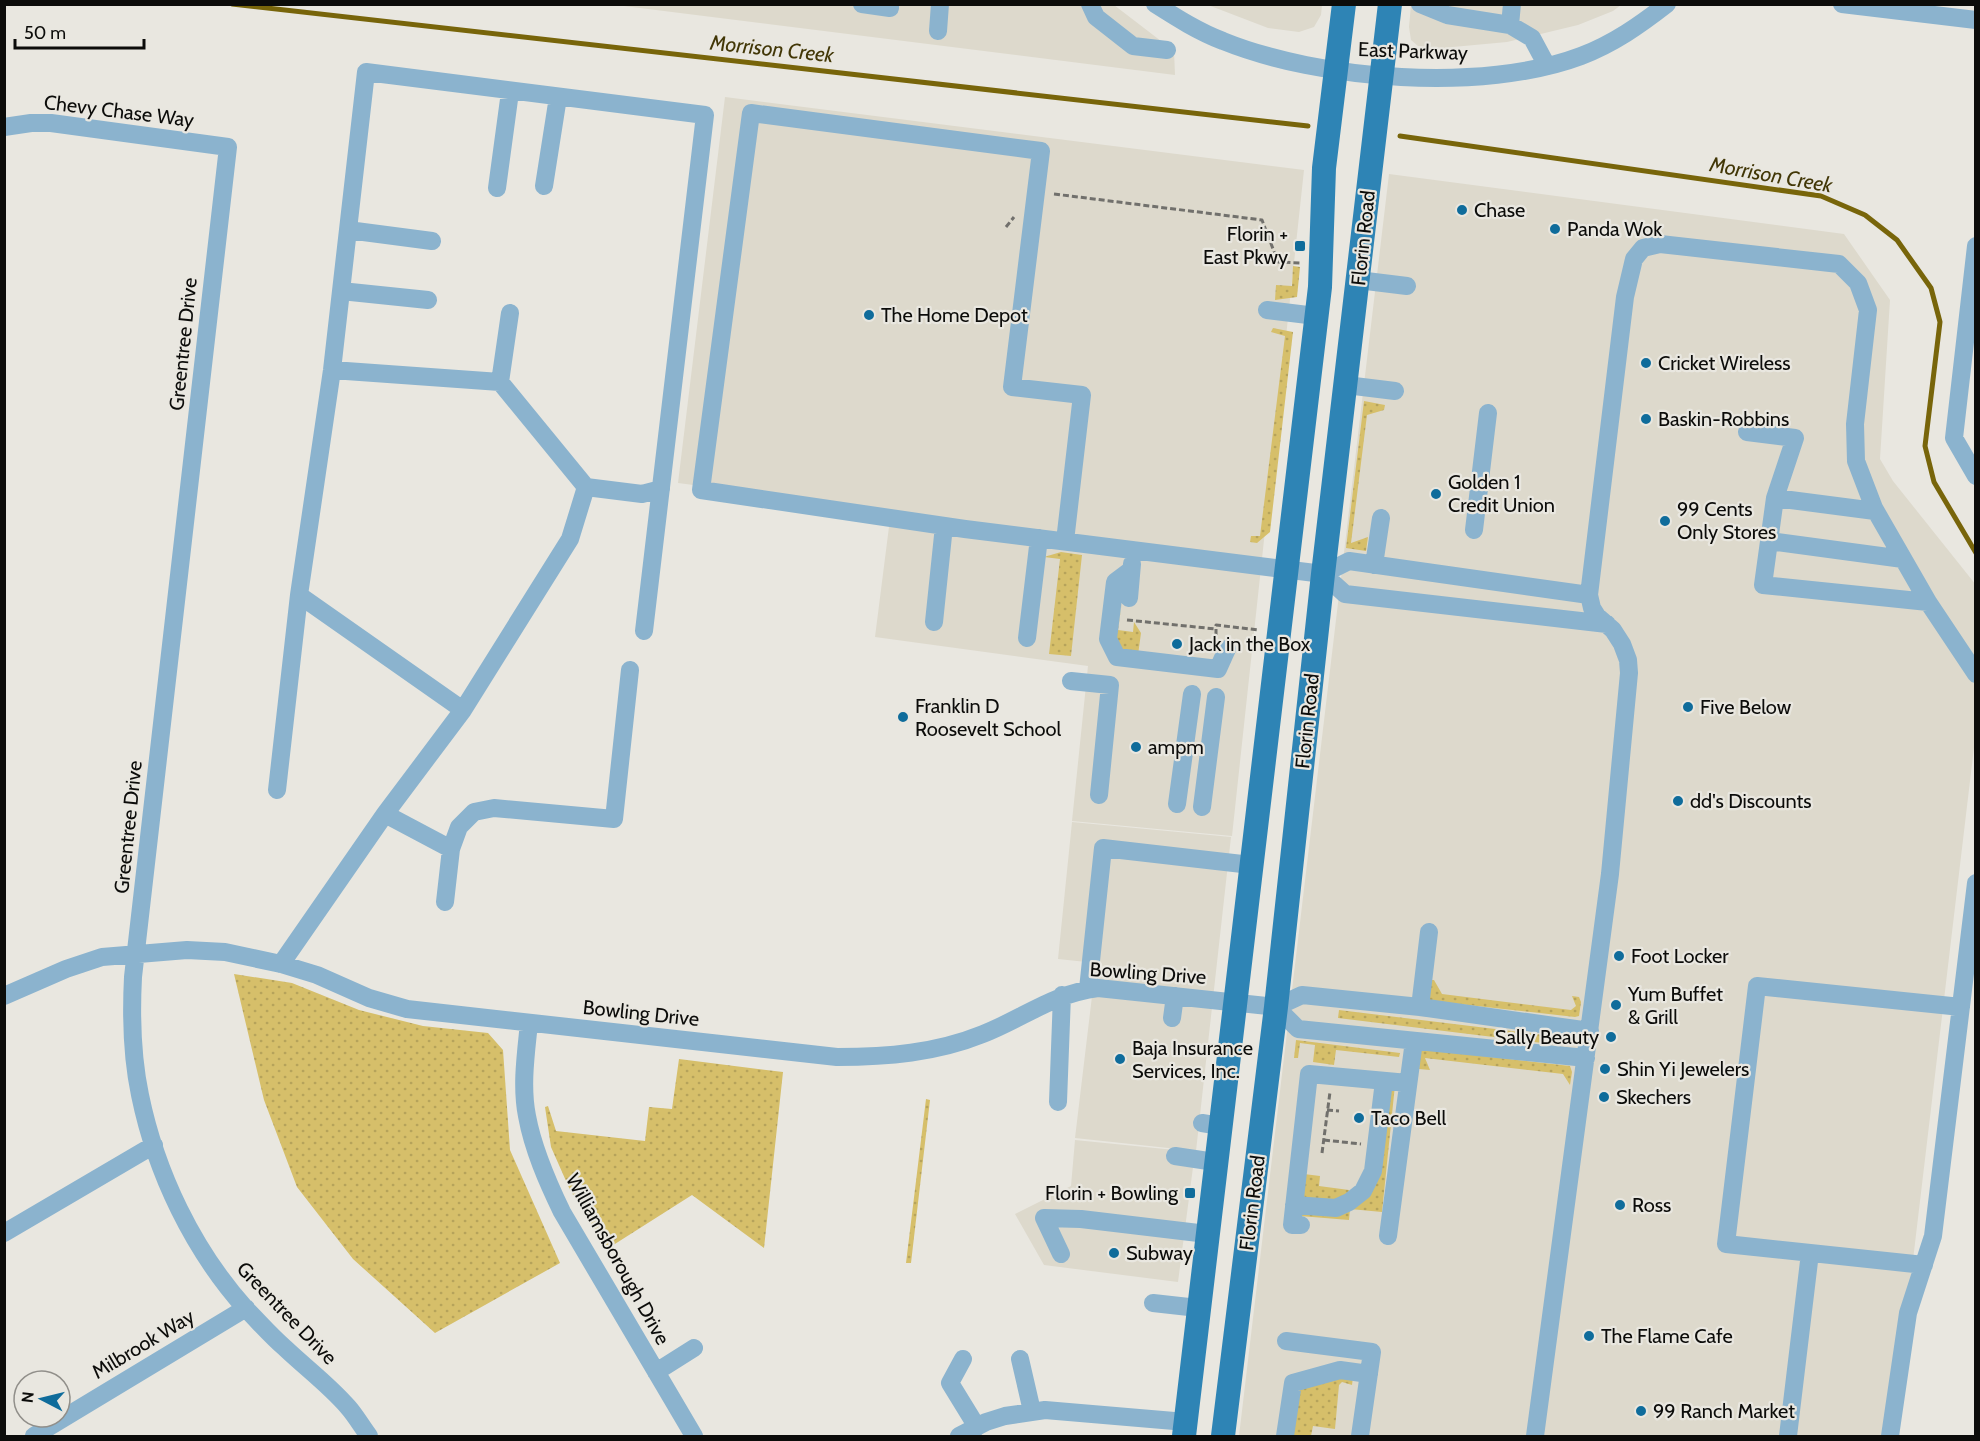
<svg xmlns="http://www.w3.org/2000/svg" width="1980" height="1441" font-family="Cabin,sans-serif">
	<defs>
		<pattern id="grass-dots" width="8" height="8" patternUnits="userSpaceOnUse" patternTransform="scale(1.5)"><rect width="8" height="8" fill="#d6bf6a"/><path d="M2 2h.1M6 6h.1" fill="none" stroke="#b6a35b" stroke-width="1.8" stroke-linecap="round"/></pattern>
	</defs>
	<rect width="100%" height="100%" fill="#e9e7e0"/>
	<path fill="#ddd9cc" d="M 616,5 L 1114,5 L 1174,51 L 1175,75 Z
		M 1208,5 L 1322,5 L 1321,15 L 1314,27 L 1299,32 L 1268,28 Z
		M 1411,5 L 1621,5 L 1613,11 L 1578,25 L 1507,42 L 1442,48 L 1418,46 L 1411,40 L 1409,27 Z
		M 725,97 L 1304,170 L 1232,836 L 1072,821 L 1088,666 L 875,637 L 891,511 L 678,483 Z
		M 1389,174 L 1844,234 L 1890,300 L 1880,459 L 1893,481 L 1976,585 L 1975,739 L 1898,1386 L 1895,1436 L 1239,1436 Z
		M 1072,822 L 1231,837 L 1196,1151 L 1075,1138 L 1096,963 L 1058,959 Z
		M 1075,1140 L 1195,1152 L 1178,1282 L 1044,1265 L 1015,1214 L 1071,1186 Z"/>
	<path fill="url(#grass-dots)" d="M 1293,266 L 1300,267 L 1297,297 L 1275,300 L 1276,285 L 1292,286 Z
		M 1273,328 L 1293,332 L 1270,532 L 1257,543 L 1250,542 L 1251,536 L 1260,536 L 1285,336 L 1271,332 Z
		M 1364,401 L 1385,405 L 1384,410 L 1367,415 L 1351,543 L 1368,537 L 1366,551 L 1346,548 Z
		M 1061,552 L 1082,555 L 1071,656 L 1049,654 L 1060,559 L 1044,557 Z
		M 1122,601 L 1118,630 L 1133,632 L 1134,622 L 1141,633 L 1138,655 L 1115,647 Z
		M 234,974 L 292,983 L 359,1010 L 423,1026 L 488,1033 L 503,1050 L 510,1150 L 560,1263 L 435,1333 L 353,1259 L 297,1187 L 264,1100 Z
		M 1429,980 L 1434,980 L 1442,994 L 1571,1010 L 1576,1006 L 1572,996 L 1579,997 L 1581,1002 L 1579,1016 L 1575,1017 L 1432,1001 L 1426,997 Z
		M 1339,1010 L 1560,1037 L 1559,1045 L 1338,1018 Z
		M 1296,1040 L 1400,1053 L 1399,1057 L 1336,1050 L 1334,1065 L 1313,1062 L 1315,1045 L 1300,1043 L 1298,1058 L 1294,1058 Z
		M 1423,1049 L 1570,1066 L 1572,1072 L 1570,1085 L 1563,1074 L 1425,1058 L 1430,1070 L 1419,1069 L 1420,1050 Z
		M 679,1059 L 783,1072 L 764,1248 L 692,1195 L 607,1249 L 570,1190 L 551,1147 L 545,1107 L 548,1106 L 556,1131 L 645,1141 L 649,1107 L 672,1109 Z
		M 1389,1085 L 1395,1085 L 1382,1212 L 1350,1209 L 1349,1220 L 1300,1216 L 1301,1210 L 1358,1202 Z
		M 926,1099 L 930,1100 L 911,1263 L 906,1263 Z
		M 1304,1174 L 1320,1176 L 1319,1186 L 1349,1190 L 1348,1195 L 1330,1204 L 1302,1196 Z
		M 1342,1376 L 1353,1377 L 1352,1385 L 1342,1382 L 1339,1385 L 1335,1429 L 1313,1426 L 1311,1436 L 1291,1435 L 1300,1387 Z"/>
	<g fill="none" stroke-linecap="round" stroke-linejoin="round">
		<path stroke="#78650a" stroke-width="5" d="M 232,4 L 1308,126
			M 1400,136 L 1821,196 L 1865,215 L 1897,240 L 1931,288 L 1940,322 L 1925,446 L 1934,482 L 1976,553"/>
		<path stroke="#71706c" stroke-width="3" stroke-dasharray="6 3" stroke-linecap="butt" d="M 1054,194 L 1262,220 L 1278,262 L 1302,263
			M 1006,227 L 1014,217
			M 1127,620 L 1216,629
			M 1216,635 L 1216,625 L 1259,630
			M 1327,1110 L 1339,1111
			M 1324,1140 L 1361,1144
			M 1322,1153 L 1330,1092"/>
		<path stroke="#8bb3ce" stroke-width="18" d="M 862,4 L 890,8 L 890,4
			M 1090,4 L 1096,17 L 1133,46 L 1167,50
			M 1155,4 C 1177,18 1199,32 1223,41 C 1319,80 1483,93 1581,56 C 1613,44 1640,25 1667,4
			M 1420,4 L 1447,15 L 1510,25 L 1532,38 L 1547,66
			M 1842,4 L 1976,20
			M 1510,25 L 1512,4
			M 938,31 L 940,4
			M 4,127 L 31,123 L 51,123 L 228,147 L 133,977 C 131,1016 132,1057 140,1095 C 156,1173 193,1250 246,1309 C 259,1322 271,1336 285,1348 C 306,1368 329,1385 348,1407 C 356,1416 362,1427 369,1436
			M 544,186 L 558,97
			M 497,188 L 510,92
			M 348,230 L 432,241
			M 1976,246 L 1954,438 L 1976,476
			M 1358,280 L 1407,286
			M 341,291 L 428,300
			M 1267,310 L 1316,316
			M 332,370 L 500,382 L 586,487 L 642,494 L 661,489
			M 500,382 L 510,313
			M 1346,385 L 1395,391
			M 1747,432 L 1795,438 L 1775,498 L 1763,585 L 1928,602
			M 1775,498 L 1875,511
			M 1474,530 L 1488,413
			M 1065,541 L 1082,395 L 1012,387 L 1041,151 L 751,113 L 701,490 L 965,529 L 1323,574 L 1345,594 L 1607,624
			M 1770,541 L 1903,559
			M 1374,565 L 1381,518
			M 1131,570 L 1115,582 L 1108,639 L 1117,657 L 1218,669 L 1227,649
			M 1323,574 L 1349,561 L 1589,595
			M 299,595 L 463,710
			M 1129,598 L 1132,564
			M 934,622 L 944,526
			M 1027,638 L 1039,538
			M 1071,681 L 1110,685 L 1099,795
			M 277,790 L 299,595 L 332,370 L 366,72 L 705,115 L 644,631
			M 1177,804 L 1192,694
			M 1202,807 L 1216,697
			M 385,814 L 451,849 L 459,827 L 474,812 L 494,808 L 614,819 L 630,670
			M 445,902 L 451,849
			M 281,964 L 385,814 L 463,710 L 570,539 L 586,487
			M 1088,989 L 1103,848 L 1251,865
			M 4,996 L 66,969 L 102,957 L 187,950 L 225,952 L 281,964 L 317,975 L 369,998 L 407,1009 L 837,1057 C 887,1057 936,1053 983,1034 C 1024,1018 1052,994 1098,988 L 1276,1007
			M 1276,1007 L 1298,1029 L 1586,1058
			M 1276,1007 L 1302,995 L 1420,1007 L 1590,1031
			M 1420,1007 L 1429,932
			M 1172,1018 L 1175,996
			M 529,1023 C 526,1053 521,1086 527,1116 C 533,1149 547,1181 562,1212 L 694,1436
			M 1058,1102 L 1062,995
			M 1202,1123 L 1220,1126
			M 1175,1156 L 1215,1162
			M 1294,1205 L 1336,1208 L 1349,1202 L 1363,1191 L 1373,1171 L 1384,1081
			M 1301,1225 L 1292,1225 L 1309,1074 L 1408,1083
			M 4,1233 L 154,1145
			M 1388,1236 L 1414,1041
			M 1061,1254 L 1044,1218 L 1081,1219 L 1207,1234
			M 1924,1265 L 1726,1244 L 1757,986 L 1961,1007
			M 1153,1303 L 1198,1308
			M 1286,1341 L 1372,1352 L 1360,1436
			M 963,1359 L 950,1383 L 977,1427
			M 1020,1359 L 1032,1411
			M 656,1372 L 694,1348
			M 34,1436 L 246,1308
			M 959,1436 L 986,1422 L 1005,1416 L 1045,1410 L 1186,1422
			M 1285,1436 L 1293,1383 L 1340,1370 L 1369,1374
			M 1535,1436 L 1610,874 L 1629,673 L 1628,660 L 1622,644 L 1613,630 L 1597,616 L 1592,608 L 1589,595 L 1625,297 L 1634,259 L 1643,248 L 1660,244 L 1839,264 L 1858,283 L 1868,310 L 1855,424 L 1856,461 L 1874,508 L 1928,602 L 1976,674
			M 1788,1436 L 1810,1253
			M 1890,1436 L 1908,1313 L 1933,1236 L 1976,883"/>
		<path stroke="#2e84b5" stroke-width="24" d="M 1184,1436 L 1320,287 L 1324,168 L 1344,4
			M 1223,1436 L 1276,1007 L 1323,574 L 1390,4"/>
	</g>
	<g fill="#0f6c9b" stroke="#e9e7e0" stroke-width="2">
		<circle cx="1462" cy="210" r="6"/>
		<circle cx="1555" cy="229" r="6"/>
		<rect x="1294" y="240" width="12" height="12" rx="3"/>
		<circle cx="869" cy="315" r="6"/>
		<circle cx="1646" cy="363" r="6"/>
		<circle cx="1646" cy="419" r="6"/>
		<circle cx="1436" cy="494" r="6"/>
		<circle cx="1665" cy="521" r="6"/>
		<circle cx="1177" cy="644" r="6"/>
		<circle cx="1688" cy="707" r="6"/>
		<circle cx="903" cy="717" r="6"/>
		<circle cx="1136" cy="747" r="6"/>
		<circle cx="1678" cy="801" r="6"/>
		<circle cx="1619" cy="956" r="6"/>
		<circle cx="1616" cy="1005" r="6"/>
		<circle cx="1611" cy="1037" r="6"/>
		<circle cx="1120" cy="1059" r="6"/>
		<circle cx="1605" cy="1069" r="6"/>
		<circle cx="1604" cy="1097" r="6"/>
		<circle cx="1359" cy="1118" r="6"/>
		<rect x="1184" y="1187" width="12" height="12" rx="3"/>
		<circle cx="1620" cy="1205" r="6"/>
		<circle cx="1114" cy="1253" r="6"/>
		<circle cx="1589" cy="1336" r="6"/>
		<circle cx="1641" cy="1411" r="6"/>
	</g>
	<g text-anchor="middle" stroke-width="4.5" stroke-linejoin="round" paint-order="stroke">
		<g font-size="20" fill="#0c0c0a" stroke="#e9e7e0">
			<text transform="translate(1413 51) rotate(2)" y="7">East Parkway</text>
			<text transform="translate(119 111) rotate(7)" y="7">Chevy Chase Way</text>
			<text transform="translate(1363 238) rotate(-84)" y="7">Florin Road</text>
			<text transform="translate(183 344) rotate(-84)" y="7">Greentree Drive</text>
			<text transform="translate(1307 721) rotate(-84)" y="7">Florin Road</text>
			<text transform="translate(128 827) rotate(-84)" y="7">Greentree Drive</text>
			<text transform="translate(1148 973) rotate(4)" y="7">Bowling Drive</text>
			<text transform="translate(641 1013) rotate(6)" y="7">Bowling Drive</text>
			<text transform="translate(1252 1203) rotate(-83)" y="7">Florin Road</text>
			<text transform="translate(618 1259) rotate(61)" y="7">Williamsborough Drive</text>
			<text transform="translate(287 1313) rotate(46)" y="7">Greentree Drive</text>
			<text transform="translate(143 1344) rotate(-31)" y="7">Milbrook Way</text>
		</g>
		<g font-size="20" fill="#0c0c0a" stroke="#e9e7e0" text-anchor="start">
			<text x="1474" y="217">Chase</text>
			<text x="1567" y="236">Panda Wok</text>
			<text x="1288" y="241" text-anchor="end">Florin +<tspan x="1288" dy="23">East Pkwy</tspan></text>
			<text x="881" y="322">The Home Depot</text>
			<text x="1658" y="370">Cricket Wireless</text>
			<text x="1658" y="426">Baskin-Robbins</text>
			<text x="1448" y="489">Golden 1<tspan x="1448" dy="23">Credit Union</tspan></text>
			<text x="1677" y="516">99 Cents<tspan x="1677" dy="23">Only Stores</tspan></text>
			<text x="1189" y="651">Jack in the Box</text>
			<text x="915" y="713">Franklin D<tspan x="915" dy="23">Roosevelt School</tspan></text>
			<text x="1700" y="714">Five Below</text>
			<text x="1148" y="754">ampm</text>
			<text x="1690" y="808">dd's Discounts</text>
			<text x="1631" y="963">Foot Locker</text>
			<text x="1628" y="1001">Yum Buffet<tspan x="1628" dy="23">&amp; Grill</tspan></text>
			<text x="1599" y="1044" text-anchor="end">Sally Beauty</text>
			<text x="1132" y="1055">Baja Insurance<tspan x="1132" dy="23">Services, Inc.</tspan></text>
			<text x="1617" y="1076">Shin Yi Jewelers</text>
			<text x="1616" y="1104">Skechers</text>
			<text x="1371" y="1125">Taco Bell</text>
			<text x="1178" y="1200" text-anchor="end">Florin + Bowling</text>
			<text x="1632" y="1212">Ross</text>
			<text x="1126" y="1260">Subway</text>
			<text x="1601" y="1343">The Flame Cafe</text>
			<text x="1653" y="1418">99 Ranch Market</text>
		</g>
		<g font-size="21" font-style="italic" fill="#423707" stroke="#e9e7e0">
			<text transform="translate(772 49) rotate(6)" y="7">Morrison Creek</text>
			<text transform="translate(1771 175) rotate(10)" y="7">Morrison Creek</text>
		</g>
	</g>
	<rect width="1980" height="1441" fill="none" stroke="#0c0c0a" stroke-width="12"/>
	<g transform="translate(42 1399) rotate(277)"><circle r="28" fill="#e9e7e0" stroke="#918f8a" stroke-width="1.5"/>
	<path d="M0-4.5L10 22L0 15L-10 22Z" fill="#0f6c9b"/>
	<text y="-9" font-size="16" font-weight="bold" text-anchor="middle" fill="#0c0c0a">N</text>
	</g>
	<path d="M15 39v9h129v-9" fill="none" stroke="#0c0c0a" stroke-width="3"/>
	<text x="24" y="39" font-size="18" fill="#0c0c0a" stroke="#e9e7e0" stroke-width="4.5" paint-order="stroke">50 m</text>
</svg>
